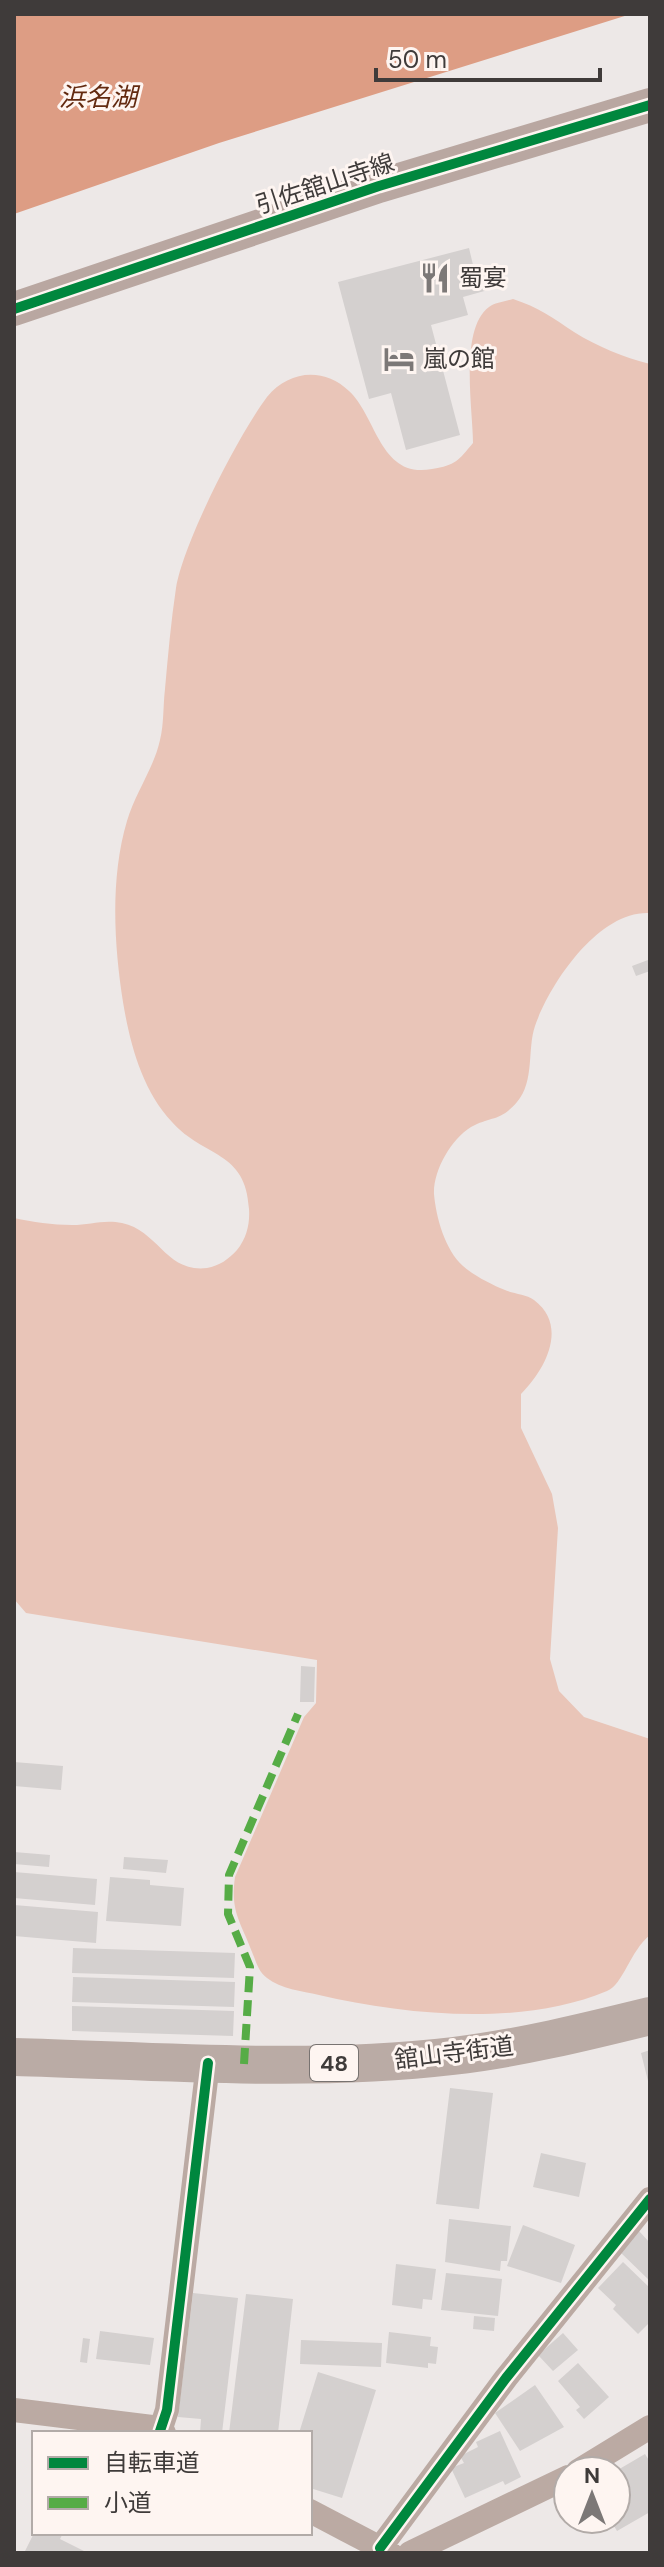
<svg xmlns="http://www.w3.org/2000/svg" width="664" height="2567" font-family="'DM Sans','Noto Sans JP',sans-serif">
	<rect width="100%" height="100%" fill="#ede8e7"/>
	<path fill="#e9c5b8" d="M 513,299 C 538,307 553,318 574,332 C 598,347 623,357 650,364 L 650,913 C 599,910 550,983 535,1026 C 527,1049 535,1081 517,1102 C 500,1122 491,1116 471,1127 C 451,1139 433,1171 434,1194 C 436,1217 445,1250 463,1266 C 473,1275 492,1285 505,1290 C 514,1294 526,1294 534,1300 C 569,1326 545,1370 521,1394 L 521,1428 L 552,1494 L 558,1528 L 550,1659 L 559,1691 L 584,1717 L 650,1739 L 650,1935 C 630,1951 623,1985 607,1991 C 521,2027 406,2015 319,1995 C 302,1991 281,1989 267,1978 C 258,1971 256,1961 252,1952 C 241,1922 230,1912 235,1877 L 304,1717 L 316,1703 L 317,1660 L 26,1613 L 14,1599 L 14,1218 C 33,1222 52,1225 72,1225 C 90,1225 104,1219 122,1223 C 159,1231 166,1273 207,1268 C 219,1266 229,1259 237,1250 C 247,1238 250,1223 249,1209 C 246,1150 204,1158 172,1122 C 142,1090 130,1044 123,1002 C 114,945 110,878 127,821 C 135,793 154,768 160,740 C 164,724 163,705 165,689 C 168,655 171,621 176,588 C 184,541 238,436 267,397 C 289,370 324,367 349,391 C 377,417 380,479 432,469 C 456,465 458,461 473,443 C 473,410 459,329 489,307 C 494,303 506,301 513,299 Z"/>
	<path fill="#dd9d84" d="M 14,14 L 631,14 L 219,143 L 14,214 Z"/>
	<path fill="#d4d0cf" d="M 469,248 L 474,269 L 481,267 L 488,290 L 463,297 L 468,315 L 431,325 L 460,435 L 406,450 L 391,393 L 369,399 L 338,282 Z
		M 648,960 L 650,971 L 636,976 L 632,966 Z
		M 301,1666 L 315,1667 L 314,1702 L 300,1702 Z
		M 14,1762 L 63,1766 L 61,1790 L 14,1786 Z
		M 14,1852 L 50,1855 L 49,1867 L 14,1864 Z
		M 124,1857 L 168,1860 L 166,1873 L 123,1869 Z
		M 14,1872 L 97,1879 L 95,1905 L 14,1898 Z
		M 110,1877 L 150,1880 L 150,1885 L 184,1888 L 181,1926 L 106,1921 Z
		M 14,1905 L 98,1912 L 96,1943 L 14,1936 Z
		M 73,1948 L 235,1953 L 234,1978 L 72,1973 Z
		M 73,1977 L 235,1982 L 234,2007 L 72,2002 Z
		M 72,2006 L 234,2011 L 233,2036 L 72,2031 Z
		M 650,2050 L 650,2084 L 649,2085 L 641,2053 Z
		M 450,2088 L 493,2093 L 479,2209 L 436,2204 Z
		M 541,2153 L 586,2163 L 579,2197 L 533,2187 Z
		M 449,2219 L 511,2226 L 507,2261 L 501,2261 L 500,2271 L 445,2262 Z
		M 523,2225 L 575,2245 L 561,2283 L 507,2266 Z
		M 639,2231 L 650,2243 L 650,2281 L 619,2251 Z
		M 623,2262 L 650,2288 L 650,2322 L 638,2334 L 613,2309 L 616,2305 L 598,2288 Z
		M 396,2264 L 436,2269 L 432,2300 L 423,2299 L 422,2309 L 392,2305 Z
		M 446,2273 L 502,2279 L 498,2316 L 441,2310 Z
		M 193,2293 L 238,2298 L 222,2433 L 200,2433 L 201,2419 L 178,2417 Z
		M 246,2294 L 293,2299 L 278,2433 L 229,2433 Z
		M 474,2316 L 495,2318 L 494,2331 L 473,2329 Z
		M 100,2331 L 154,2338 L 150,2365 L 96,2359 Z
		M 389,2332 L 431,2337 L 430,2346 L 438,2347 L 436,2364 L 428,2363 L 428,2368 L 386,2363 Z
		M 563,2333 L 578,2350 L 553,2371 L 538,2355 Z
		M 83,2338 L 90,2339 L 87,2363 L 80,2362 Z
		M 301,2340 L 382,2343 L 381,2367 L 300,2364 Z
		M 578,2363 L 609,2397 L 584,2419 L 576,2410 L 580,2407 L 558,2381 Z
		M 318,2372 L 376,2390 L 342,2498 L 310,2488 L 310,2433 L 299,2433 Z
		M 535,2385 L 564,2427 L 520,2451 L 495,2413 Z
		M 500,2431 L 521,2477 L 505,2485 L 503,2481 L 465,2498 L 451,2468 L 464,2463 L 460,2456 L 478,2447 L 476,2442 Z
		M 645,2454 L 650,2462 L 650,2512 L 617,2531 L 610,2519 L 616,2519 L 616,2471 Z
		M 34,2533 L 59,2533 L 62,2535 L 60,2539 L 88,2553 L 24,2553 Z"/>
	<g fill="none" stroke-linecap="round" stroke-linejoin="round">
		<path stroke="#bbaaa3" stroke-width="24" d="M 14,2410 L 152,2427 L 164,2433
			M 160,2431 L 167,2410 L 208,2063
			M 578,2471 L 650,2427
			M 310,2511 L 390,2553
			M 380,2548 L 506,2378 L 650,2199
			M 410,2553 L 568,2477"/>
		<path stroke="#b9a7a1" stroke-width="34" d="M 14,309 L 379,186 L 650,105"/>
		<path stroke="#baaba5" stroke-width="38" d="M 14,2057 C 159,2061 308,2073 453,2056 C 520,2048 585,2032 650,2016"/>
		<path stroke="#56ac46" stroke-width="8" stroke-dasharray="16 8" stroke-linecap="butt" d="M 244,2064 L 250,1967 L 228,1914 L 229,1875 L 298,1714"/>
		<g stroke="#fef5f1" stroke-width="15">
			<path id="cycleway" d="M 14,309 L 379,186 L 650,105
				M 160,2431 L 167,2410 L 208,2063
				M 380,2548 L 506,2378 L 650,2199"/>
		</g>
		<use href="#cycleway" stroke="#00873e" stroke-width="10"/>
	</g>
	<defs>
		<g id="restaurant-bare" transform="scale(2.4)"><path d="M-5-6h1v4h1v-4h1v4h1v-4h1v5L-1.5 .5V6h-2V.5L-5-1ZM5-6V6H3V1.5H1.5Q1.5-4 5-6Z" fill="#7c7877" stroke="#fef5f1" stroke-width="2.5" paint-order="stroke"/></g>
		<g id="hotel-bare" transform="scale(2.4)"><path d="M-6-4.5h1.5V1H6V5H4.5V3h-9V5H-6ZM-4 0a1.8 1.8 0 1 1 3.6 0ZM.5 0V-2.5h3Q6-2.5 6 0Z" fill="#7c7877" stroke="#fef5f1" stroke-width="2.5" paint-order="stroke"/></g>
	</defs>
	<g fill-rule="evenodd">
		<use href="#restaurant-bare" x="435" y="278"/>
		<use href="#hotel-bare" x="399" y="359"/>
	</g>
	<g text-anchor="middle" stroke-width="6" stroke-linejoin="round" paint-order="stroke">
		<rect fill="#fef5f1" stroke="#787371" stroke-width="2" x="310" y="2045" width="48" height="36" rx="6"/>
		<g font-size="22" font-weight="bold" fill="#3f3b3a">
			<text x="334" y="2071">48</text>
		</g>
		<g font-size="24" fill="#3f3b3a" stroke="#fef5f1">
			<text transform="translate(325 184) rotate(-18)" y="8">引佐舘山寺線</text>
			<text transform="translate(454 2053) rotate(-7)" y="8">舘山寺街道</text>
		</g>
		<g font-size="24" fill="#3f3b3a" stroke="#fef5f1" text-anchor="start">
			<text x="459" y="286">蜀宴</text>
			<text x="423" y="367">嵐の館</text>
		</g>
		<g font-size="26" font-style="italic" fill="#632a10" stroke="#fef5f1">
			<text x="98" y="106">浜名湖</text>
		</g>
	</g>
	<rect width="664" height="2567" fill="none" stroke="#3f3b3a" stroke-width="32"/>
	<rect x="32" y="2431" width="280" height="104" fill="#fef5f1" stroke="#b2aba8" stroke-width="2"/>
	<rect x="48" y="2457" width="40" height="12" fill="#00873e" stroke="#b2aba8" stroke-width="2"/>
	<text x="104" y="2471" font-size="24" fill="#3f3b3a">自転車道</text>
	<rect x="48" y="2497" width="40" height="12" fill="#56ac46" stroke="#b2aba8" stroke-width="2"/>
	<text x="104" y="2511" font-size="24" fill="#3f3b3a">小道</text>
	<g transform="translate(592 2495)"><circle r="38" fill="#fef5f1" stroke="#b2aba8" stroke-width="2"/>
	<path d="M0-6L14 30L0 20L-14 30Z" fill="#7c7877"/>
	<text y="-12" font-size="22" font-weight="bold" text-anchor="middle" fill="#3f3b3a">N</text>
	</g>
	<path d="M376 68v12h224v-12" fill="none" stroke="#3f3b3a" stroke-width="4"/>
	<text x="388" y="68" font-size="24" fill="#3f3b3a" stroke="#fef5f1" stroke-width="6" paint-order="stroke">50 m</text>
</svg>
